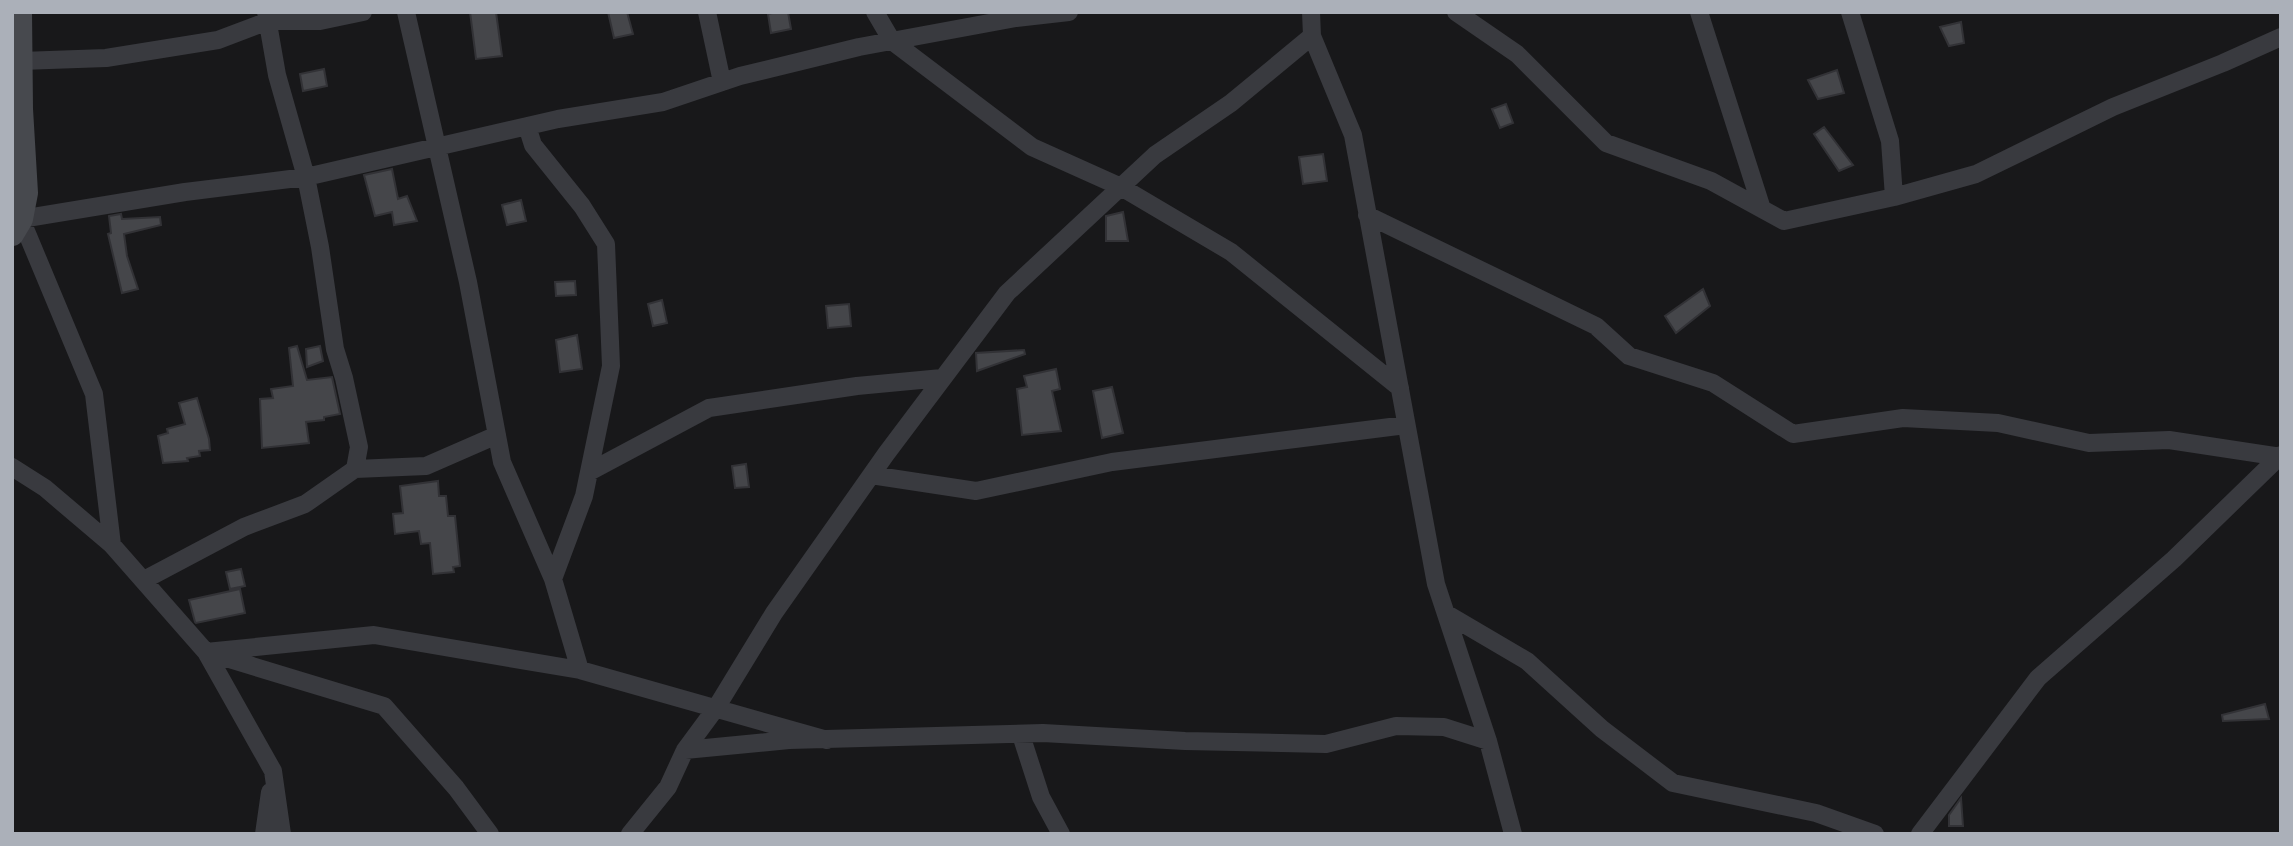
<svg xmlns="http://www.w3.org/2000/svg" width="2293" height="846" font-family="'Public Sans',sans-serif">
	<rect width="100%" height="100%" fill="#18181a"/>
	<path fill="#45464a" stroke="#323236" stroke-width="2" d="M 470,12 L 496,12 L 502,56 L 476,59 Z
		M 608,12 L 627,12 L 633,34 L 614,38 Z
		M 776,12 L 788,12 L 791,29 L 771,33 L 768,14 Z
		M 1961,22 L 1964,43 L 1949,46 L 1940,27 Z
		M 324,69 L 327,86 L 303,91 L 300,74 Z
		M 1837,70 L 1844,93 L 1818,99 L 1808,80 Z
		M 1506,104 L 1513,123 L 1500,128 L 1492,109 Z
		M 1824,127 L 1853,165 L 1839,171 L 1814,134 Z
		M 1323,154 L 1327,181 L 1303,184 L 1299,157 Z
		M 392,169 L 398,199 L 407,196 L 417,221 L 394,225 L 392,212 L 375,216 L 364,175 Z
		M 521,200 L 526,221 L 507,225 L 502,205 Z
		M 1123,212 L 1128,241 L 1106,241 L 1106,216 Z
		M 121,214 L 122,219 L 160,217 L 161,225 L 124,234 L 127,256 L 138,289 L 122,293 L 108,234 L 111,233 L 109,216 Z
		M 575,281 L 576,295 L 556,296 L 555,282 Z
		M 1703,289 L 1710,306 L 1676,333 L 1665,316 Z
		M 662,300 L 667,323 L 653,326 L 648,304 Z
		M 849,304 L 851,326 L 828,328 L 826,306 Z
		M 577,335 L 582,369 L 560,372 L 556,340 Z
		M 297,346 L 307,380 L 332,377 L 340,414 L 324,417 L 324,420 L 306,422 L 309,443 L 262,448 L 260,399 L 273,398 L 271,389 L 293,386 L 289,348 Z
		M 320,346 L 323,361 L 307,367 L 306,349 Z
		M 1024,350 L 1025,354 L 977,371 L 976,353 Z
		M 1056,369 L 1060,389 L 1052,391 L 1061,431 L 1022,435 L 1017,389 L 1027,387 L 1024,376 Z
		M 1112,387 L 1123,433 L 1102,438 L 1093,391 Z
		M 197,398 L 209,439 L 210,450 L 199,451 L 200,456 L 187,458 L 188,461 L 163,463 L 158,436 L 168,433 L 167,429 L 185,424 L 179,403 Z
		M 746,464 L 749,487 L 735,488 L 732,466 Z
		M 438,481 L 439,496 L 446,496 L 448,516 L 455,516 L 460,566 L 453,567 L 454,572 L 433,574 L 430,543 L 421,544 L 419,531 L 395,534 L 393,514 L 403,513 L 400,486 Z
		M 241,569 L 245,586 L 230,589 L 226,572 Z
		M 240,589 L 245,613 L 196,623 L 195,622 L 189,600 Z
		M 2265,704 L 2269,719 L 2223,721 L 2222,715 Z
		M 1961,798 L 1963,826 L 1949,826 L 1949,815 Z"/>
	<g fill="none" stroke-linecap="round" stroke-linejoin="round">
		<path stroke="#393a3f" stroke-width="18" d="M 266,12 L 277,75 L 306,177 L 320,247 L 335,349 L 344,378 L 359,447 L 355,469
			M 406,12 L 468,282 L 502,462 L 553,579 L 580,670
			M 707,12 L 722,82
			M 875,12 L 892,41 L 1032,147 L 1121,187 L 1231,252 L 1400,388
			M 1311,12 L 1312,36 L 1353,135 L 1436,584 L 1488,741 L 1513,834
			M 1456,12 L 1517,54 L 1606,143 L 1711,181 L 1784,221 L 1894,197 L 1976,174 L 2113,107 L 2223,63 L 2281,37
			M 1699,12 L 1762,209
			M 1850,12 L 1890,141 L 1894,197
			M 21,61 L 106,58 L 218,40 L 268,21 L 320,21 L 363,12
			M 527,126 L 533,145 L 582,206 L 606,244 L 611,366 L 584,496 L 553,579
			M 1367,215 L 1596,326 L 1629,356 L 1713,383 L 1793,434 L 1903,418 L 1998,423 L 2089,443 L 2169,440 L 2281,457
			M 12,467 L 45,488 L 112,545 L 206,652 L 384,706 L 456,788 L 490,834
			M 589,472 L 709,408 L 857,386 L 942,378
			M 871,475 L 976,491 L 1112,462 L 1406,425
			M 112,545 L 94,394 L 21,219 L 185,192 L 306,177 L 558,119 L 663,102 L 740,76 L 859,47 L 1016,18 L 1069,12
			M 144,580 L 244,527 L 305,504 L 355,469 L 426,466 L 497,435
			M 1447,614 L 1527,661 L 1602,729 L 1673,783 L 1816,813 L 1875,834
			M 1021,735 L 1041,797 L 1061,834
			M 685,750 L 789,740 L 1043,733 L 1185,741 L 1326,744 L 1396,726 L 1444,727 L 1488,741
			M 264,834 L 270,792
			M 282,834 L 273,771 L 206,652 L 374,635 L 580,670 L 827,740
			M 630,834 L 668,787 L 685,750 L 716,708 L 774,613 L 886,454 L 1007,293 L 1155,155 L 1231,103 L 1312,36
			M 1920,834 L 2038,678 L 2174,559 L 2281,455"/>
		<path stroke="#47494e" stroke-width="24" d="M 12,234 L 21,219 L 26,193 L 21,109 L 20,12"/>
	</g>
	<rect width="2293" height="846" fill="none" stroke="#abb0b9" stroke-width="28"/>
</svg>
